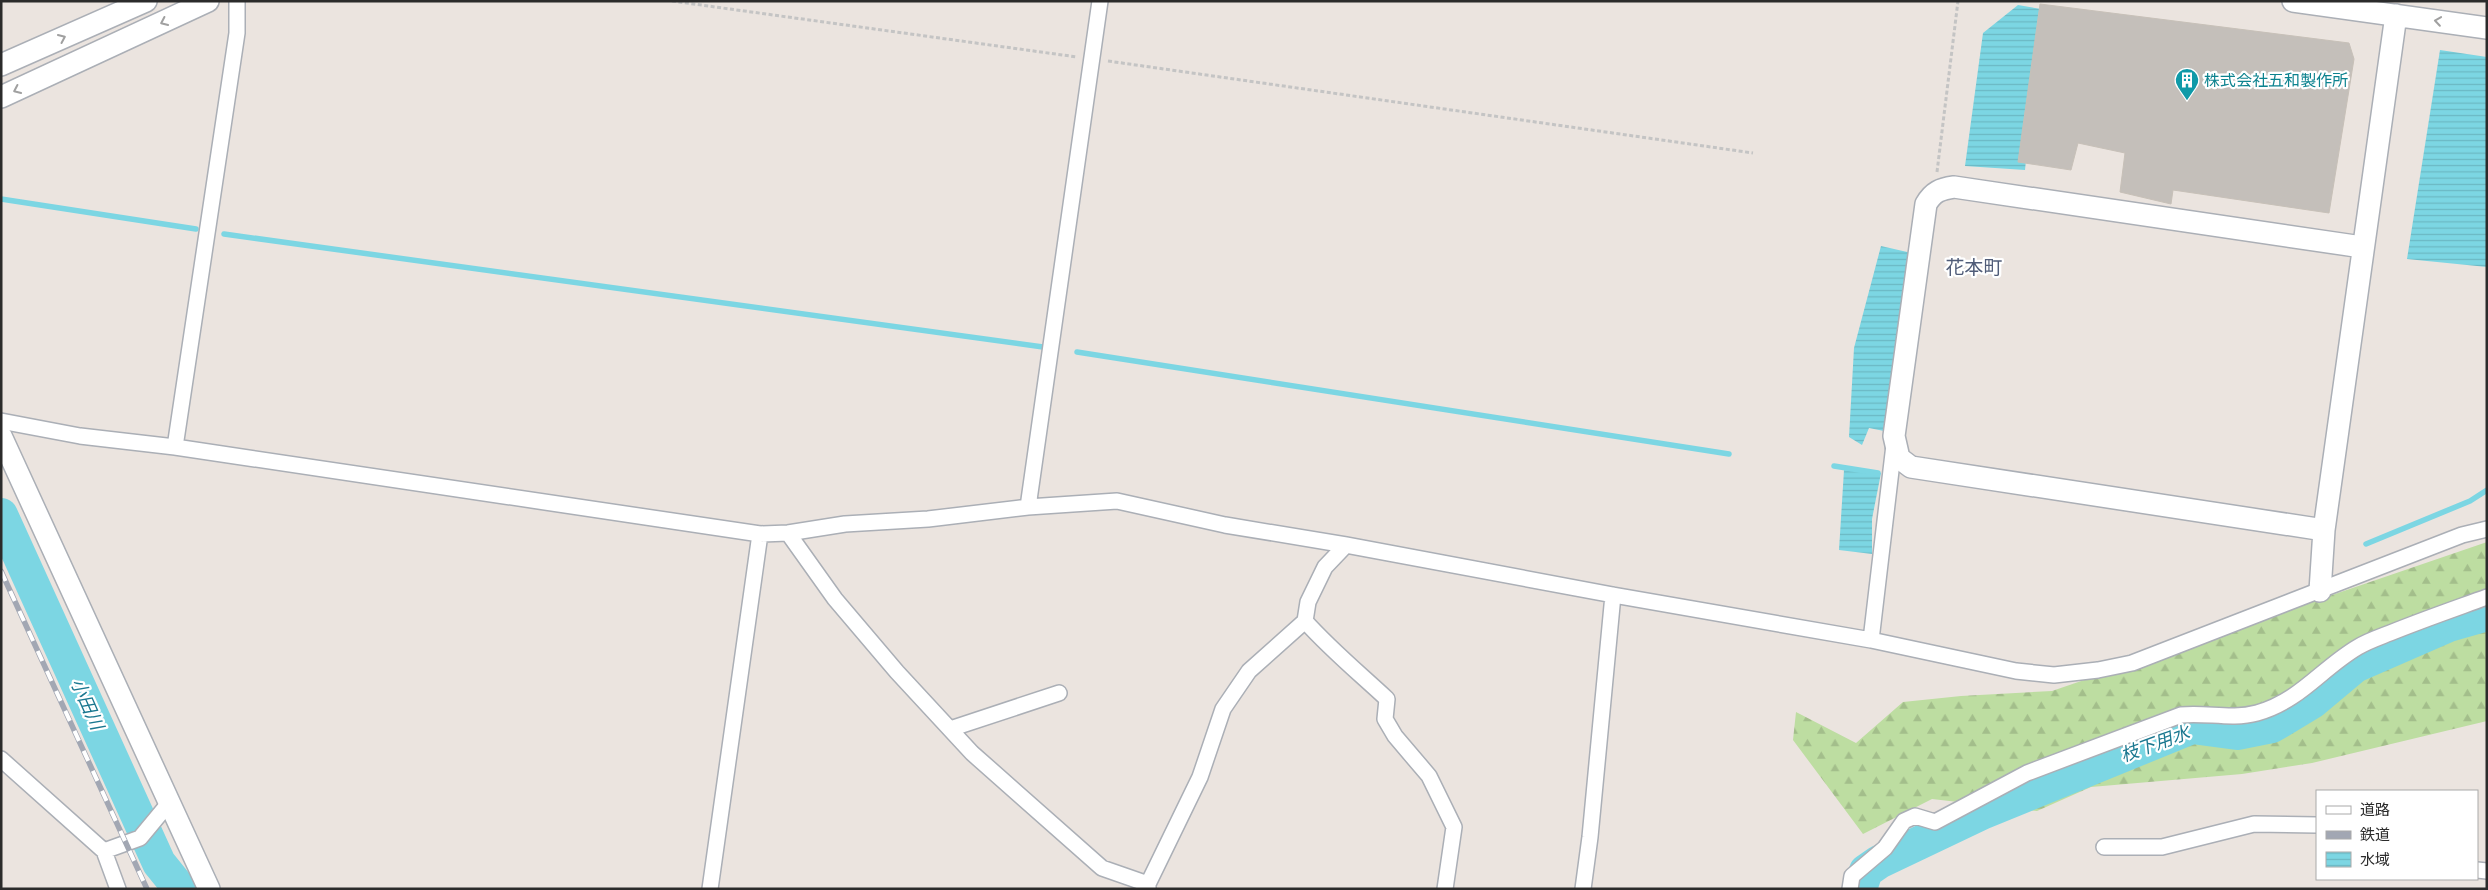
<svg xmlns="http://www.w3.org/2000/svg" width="2488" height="890" font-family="'Roboto Condensed','Noto Sans JP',sans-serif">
	<defs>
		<pattern id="forest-firs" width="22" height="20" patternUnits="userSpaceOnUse" patternTransform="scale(1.25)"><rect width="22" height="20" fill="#bddda1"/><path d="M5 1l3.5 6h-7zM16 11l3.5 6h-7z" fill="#a3be8b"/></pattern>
		<pattern id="water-rules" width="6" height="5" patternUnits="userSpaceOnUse" patternTransform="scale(1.25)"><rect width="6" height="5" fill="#7cd6e3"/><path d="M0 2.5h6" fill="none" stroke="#6bb8c3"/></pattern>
	</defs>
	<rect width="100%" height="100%" fill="#ebe4df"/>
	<path fill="url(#forest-firs)" d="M 2487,542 L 2487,721 L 2312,763 L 2242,774 L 2091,787 L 2037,811 L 1932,799 L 1863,834 L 1793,740 L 1796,712 L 1856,743 L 1903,702 L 1961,696 L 2052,691 Z"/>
	<path fill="url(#water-rules)" d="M 2018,5 L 2041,9 L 2025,170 L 1965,166 L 1983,33 Z
		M 2440,50 L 2487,57 L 2487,267 L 2407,259 Z
		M 1881,246 L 1916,254 L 1889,432 L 1869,428 L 1862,445 L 1849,437 L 1854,348 Z
		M 1844,470 L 1881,473 L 1872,519 L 1872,554 L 1839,550 Z"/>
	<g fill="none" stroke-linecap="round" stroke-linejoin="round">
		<path stroke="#7cd6e3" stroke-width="5.5" d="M 1,199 L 196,229
			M 224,234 L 1043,347
			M 1077,352 L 1729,454
			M 1834,466 L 1878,473
			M 2366,544 L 2470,501 L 2487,490"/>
		<path stroke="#7cd6e3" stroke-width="34" d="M 1,515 L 159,863 L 180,889
			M 1860,889 L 1866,871 L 1879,862 L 1984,812 L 2192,727 L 2237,733 L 2272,726 L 2312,702 L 2355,666 L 2449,625 L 2487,614"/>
	</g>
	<path fill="#c4bfba" stroke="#c7c0b8" d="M 2040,4 L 2349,43 L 2354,59 L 2329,213 L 2173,190 L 2171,204 L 2120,192 L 2125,153 L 2078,143 L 2071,170 L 2018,162 Z"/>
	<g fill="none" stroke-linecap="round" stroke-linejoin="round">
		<g stroke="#abafb6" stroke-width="18">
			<path id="street" d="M 1,421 L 80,436 L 175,447 L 760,534 L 788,533 L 845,524 L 928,519 L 1028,507 L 1117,501 L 1225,525 L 1346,545 L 1613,595 L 1871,640 L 2016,671 L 2054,675 L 2098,670 L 2132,663 L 2462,535 L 2487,529
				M 175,447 L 237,33 L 237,1
				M 1028,507 L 1100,1
				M 788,533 L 835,599 L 897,672 L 972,753 L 1102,868 L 1148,884 L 1148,889
				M 1346,545 L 1325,567 L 1308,602 L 1305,621 C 1330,649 1359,673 1387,699 L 1385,719 L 1395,736 L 1429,776 L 1454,827 L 1445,889
				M 1871,640 L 1894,445
				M 950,729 L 1059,693
				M 1,759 L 104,851 L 140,838 L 169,803
				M 2104,847 L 2162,847 L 2254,824 L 2317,825
				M 104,851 L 118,889
				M 2477,870 L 2487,871
				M 1148,884 L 1200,777 L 1223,709 L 1249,671 L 1305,621
				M 710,889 L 760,534
				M 1583,889 L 1590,837 L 1613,595
				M 1850,889 L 1852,876 L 1885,848 L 1904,821 L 1915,816 L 1935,822 L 2027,773 L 2181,715 C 2206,712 2231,720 2257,713 C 2300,701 2322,668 2358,647 C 2368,641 2380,637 2390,633 C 2422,620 2454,609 2487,597"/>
		</g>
		<g stroke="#abafb6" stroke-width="24">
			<path id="secondary" d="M 2293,1 L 2487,28
				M 1,65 L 146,1
				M 1,97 L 208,1
				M 1,436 L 209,889
				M 2324,530 L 1911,467 L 1899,458 L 1894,436 L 1926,204 C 1933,192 1940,189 1954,187 L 2362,247
				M 2320,591 L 2324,530 L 2396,15"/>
		</g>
		<path stroke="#c4c4c4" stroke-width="3" stroke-dasharray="4 2.5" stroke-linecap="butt" d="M 672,1 L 1077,57
			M 1108,61 L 1753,153
			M 1937,172 L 1958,1"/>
		<use href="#street" stroke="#fff" stroke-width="15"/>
		<use href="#secondary" stroke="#fff" stroke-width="21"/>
		<g stroke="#a2a7b3" stroke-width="5.5">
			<path id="rail" d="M 1,571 L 147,889"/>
		</g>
		<use href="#rail" stroke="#fff" stroke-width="4" stroke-dasharray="11" stroke-linecap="butt"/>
	</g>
	<defs><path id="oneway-chevron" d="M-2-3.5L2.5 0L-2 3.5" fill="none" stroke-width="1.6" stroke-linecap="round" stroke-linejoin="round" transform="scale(1.25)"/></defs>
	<g stroke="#a0a0a0">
		<use href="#oneway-chevron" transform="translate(2438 21) rotate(-172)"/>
		<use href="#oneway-chevron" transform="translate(164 22) rotate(155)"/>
		<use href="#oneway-chevron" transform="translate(62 38) rotate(-24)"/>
		<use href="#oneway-chevron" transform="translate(17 90) rotate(155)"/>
	</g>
	<defs>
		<g id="building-pin" transform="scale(1.25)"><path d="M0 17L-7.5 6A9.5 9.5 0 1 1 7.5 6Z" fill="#0f9aa8" stroke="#fff"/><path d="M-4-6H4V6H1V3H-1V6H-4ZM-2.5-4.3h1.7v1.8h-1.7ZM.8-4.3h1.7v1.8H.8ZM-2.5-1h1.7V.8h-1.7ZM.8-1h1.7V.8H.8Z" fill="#fff"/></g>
	</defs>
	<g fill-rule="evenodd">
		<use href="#building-pin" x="2187" y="80"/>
	</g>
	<g text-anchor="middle" stroke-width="4.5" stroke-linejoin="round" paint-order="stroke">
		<g font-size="16" fill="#0d838f" stroke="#fff" text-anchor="start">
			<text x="2204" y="86">株式会社五和製作所</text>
		</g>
		<g font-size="18" font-style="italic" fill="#1b7890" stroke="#fff">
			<text transform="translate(87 704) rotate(66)" y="6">小田川</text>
			<text transform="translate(2155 744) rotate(-20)" y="6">枝下用水</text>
		</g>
		<g font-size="19" fill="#505c78" stroke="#fff">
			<text x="1974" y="274">花本町</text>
		</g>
	</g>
	<rect width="2488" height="890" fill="none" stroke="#2b2b2b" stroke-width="5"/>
	<rect x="2316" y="790" width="162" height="90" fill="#ffffff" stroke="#aaaaaa"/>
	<rect x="2326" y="806" width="25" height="8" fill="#ffffff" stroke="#aaaaaa"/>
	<text x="2360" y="815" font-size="15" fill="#2b2b2b">道路</text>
	<rect x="2326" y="831" width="25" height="8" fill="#a2a7b3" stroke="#aaaaaa"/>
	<text x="2360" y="840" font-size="15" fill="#2b2b2b">鉄道</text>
	<rect x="2326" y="852" width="25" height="15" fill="url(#water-rules)" stroke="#aaaaaa"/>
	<text x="2360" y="865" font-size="15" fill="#2b2b2b">水域</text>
</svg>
